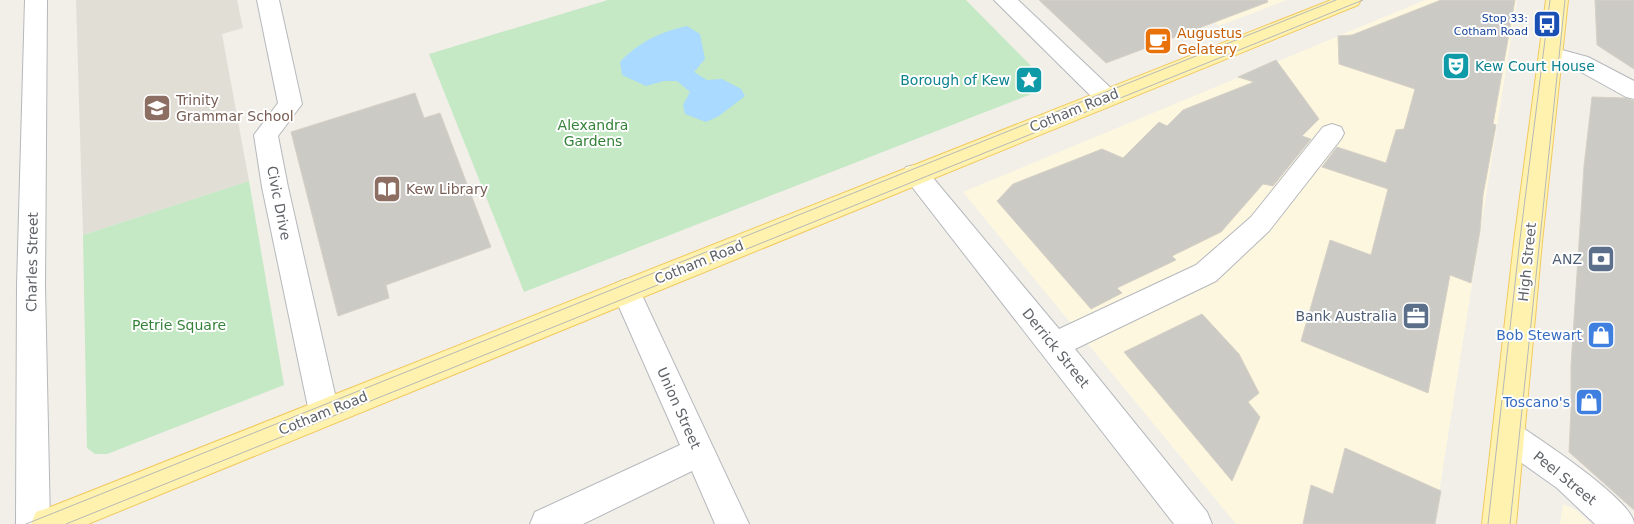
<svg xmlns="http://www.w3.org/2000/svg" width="1634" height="524" font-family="'DejaVu Sans',sans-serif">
	<rect width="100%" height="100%" fill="#f1efe8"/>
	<path fill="#fef7e0" d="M 1188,0 L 1287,0 L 1219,26 Z
		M 1425,0 L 1517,0 L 1434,524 L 1236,524 L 963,192 Z
		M 1563,504 L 1576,510 L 1591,524 L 1560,524 Z"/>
	<path fill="#e1ded6" d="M 76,0 L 237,0 L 243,28 L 222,34 L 249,181 L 83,235 Z"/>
	<path fill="#c5e8c5" d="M 608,0 L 966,0 L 1043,78 L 1039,91 L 524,292 L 429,54 Z
		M 249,181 L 284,385 L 107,454 L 95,454 L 87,448 L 83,235 Z"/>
	<path fill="#aadaff" d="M 687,26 L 700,34 L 705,59 L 694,72 L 707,80 L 722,79 L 741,89 L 745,96 L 719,116 L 706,122 L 685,114 L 683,105 L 690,92 L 677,81 L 664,81 L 646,86 L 622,75 L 620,62 C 639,42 660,32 687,26 Z"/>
	<path fill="#cccac5" stroke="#d6d1c6" d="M 1039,0 L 1267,0 L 1268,2 L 1106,63 Z
		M 1441,0 L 1515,0 L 1493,124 L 1496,125 L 1483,195 L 1480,231 L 1471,283 L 1450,275 L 1428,393 L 1301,341 L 1330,240 L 1371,255 L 1388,189 L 1322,167 L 1337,147 L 1386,163 L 1396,130 L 1404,129 L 1415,89 L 1339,64 L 1338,36 L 1352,35 Z
		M 1595,0 L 1634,0 L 1634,69 L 1597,45 Z
		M 1276,60 L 1319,119 L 1302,136 L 1311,139 L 1273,186 L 1263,184 L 1221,232 L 1172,256 L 1176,260 L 1117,288 L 1122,293 L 1091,309 L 997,201 L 1013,184 L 1102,149 L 1123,158 L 1159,122 L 1167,126 L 1183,110 L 1254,82 L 1238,77 Z
		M 415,93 L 424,118 L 440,113 L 491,247 L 386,285 L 389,298 L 338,316 L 291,132 Z
		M 1592,97 L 1625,98 L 1634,101 L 1634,510 L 1569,452 L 1571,409 L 1571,365 L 1584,166 Z
		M 1202,314 L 1239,354 L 1259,393 L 1248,402 L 1260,417 L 1232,481 L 1124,352 Z
		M 1345,448 L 1441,491 L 1435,524 L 1303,524 L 1311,485 L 1333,494 Z"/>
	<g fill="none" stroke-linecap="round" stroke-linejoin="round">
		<g stroke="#b5b8bc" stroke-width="2">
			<path id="minor" d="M 25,0 L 47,0 L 45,285 L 50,524 L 16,524 L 17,285 Z
				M 257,0 L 279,0 L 302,104 L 278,136 L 288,187 L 339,412 L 335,422 L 324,426 L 313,422 L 309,412 L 262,187 L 254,135 L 278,103 Z
				M 994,0 L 1018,0 L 1114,91 L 1118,97 L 1114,103 L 1106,105 L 1098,103 Z
				M 1551,47 L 1588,57 L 1634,81 L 1634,99 L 1626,97 L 1572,67 L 1543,59 L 1540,54 L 1543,49 Z
				M 1332,124 L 1341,127 L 1344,133 L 1341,139 L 1269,231 L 1216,281 L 1075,349 L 1207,512 L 1212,524 L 1174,524 L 902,174 L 906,167 L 915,165 L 924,167 L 1059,329 L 1196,265 L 1251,217 L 1323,127 Z
				M 626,279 L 636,283 L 640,291 L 749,524 L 715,524 L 692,471 L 583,524 L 530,524 L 535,512 L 680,445 L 612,291 L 616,283 Z
				M 1509,422 L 1520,426 C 1541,440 1634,501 1634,524 L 1595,524 L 1557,488 L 1498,446 L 1493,436 L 1498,426 Z"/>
		</g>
		<g stroke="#f2c960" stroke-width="2">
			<path id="major" d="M 1331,0 L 1361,0 L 1358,5 L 88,524 L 31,524 L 36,512 L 48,508 Z
				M 1546,0 L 1568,0 L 1542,242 L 1516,524 L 1482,524 L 1514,242 Z"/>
		</g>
		<use href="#minor" fill="#fff" fill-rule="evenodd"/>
		<use href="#major" fill="#fff2af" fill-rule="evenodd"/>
		<path stroke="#b6b7b8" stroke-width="1" d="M 26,524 L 1336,0
			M 66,524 L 1363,0
			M 1488,524 L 1520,239 L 1550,0
			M 1510,524 L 1565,0"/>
	</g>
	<defs>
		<g id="bus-square" transform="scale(1.4375)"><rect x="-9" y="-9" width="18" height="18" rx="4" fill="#1a4fb4" stroke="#fff"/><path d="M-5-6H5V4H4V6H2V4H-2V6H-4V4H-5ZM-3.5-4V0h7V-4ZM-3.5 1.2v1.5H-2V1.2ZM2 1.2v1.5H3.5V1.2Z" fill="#fff"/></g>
		<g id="cafe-square" transform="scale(1.4375)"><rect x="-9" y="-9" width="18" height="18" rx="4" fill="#e8710a" stroke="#fff"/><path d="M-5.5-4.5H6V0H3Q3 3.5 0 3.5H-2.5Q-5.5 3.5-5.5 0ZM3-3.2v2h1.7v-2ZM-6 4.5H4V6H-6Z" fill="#fff"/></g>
		<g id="theatre-square" transform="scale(1.4375)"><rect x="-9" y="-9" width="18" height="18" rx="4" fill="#0f9aa8" stroke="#fff"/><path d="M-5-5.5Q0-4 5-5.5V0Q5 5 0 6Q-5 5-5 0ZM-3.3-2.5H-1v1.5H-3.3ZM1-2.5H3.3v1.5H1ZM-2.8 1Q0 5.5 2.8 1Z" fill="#fff"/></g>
		<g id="sight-square" transform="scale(1.4375)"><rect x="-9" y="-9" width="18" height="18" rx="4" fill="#0f9aa8" stroke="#fff"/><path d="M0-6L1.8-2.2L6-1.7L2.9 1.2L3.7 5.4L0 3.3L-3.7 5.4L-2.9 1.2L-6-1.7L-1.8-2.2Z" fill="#fff"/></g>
		<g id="school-square" transform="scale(1.4375)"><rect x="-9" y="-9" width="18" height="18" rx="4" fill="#8d6e63" stroke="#fff"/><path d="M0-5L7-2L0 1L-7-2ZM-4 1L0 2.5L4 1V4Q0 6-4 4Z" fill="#fff"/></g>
		<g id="library-square" transform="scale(1.4375)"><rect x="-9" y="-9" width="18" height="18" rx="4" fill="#8d6e63" stroke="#fff"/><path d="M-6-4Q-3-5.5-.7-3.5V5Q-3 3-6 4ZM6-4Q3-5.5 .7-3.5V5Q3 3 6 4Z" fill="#fff"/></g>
		<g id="bank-square" transform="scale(1.4375)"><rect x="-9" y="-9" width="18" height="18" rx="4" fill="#5c6f8a" stroke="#fff"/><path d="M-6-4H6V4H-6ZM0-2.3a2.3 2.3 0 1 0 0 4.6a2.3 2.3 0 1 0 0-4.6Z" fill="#fff"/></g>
		<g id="office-square" transform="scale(1.4375)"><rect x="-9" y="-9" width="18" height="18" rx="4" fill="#5c6f8a" stroke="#fff"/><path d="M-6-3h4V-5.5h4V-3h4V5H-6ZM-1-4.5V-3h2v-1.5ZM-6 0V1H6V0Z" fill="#fff"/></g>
		<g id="shop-square" transform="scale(1.4375)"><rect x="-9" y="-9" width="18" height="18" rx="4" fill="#3f7fe0" stroke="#fff"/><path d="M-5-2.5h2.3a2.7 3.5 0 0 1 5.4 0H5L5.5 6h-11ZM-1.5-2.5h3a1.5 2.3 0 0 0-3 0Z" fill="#fff"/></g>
	</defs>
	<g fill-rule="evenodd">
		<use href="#bus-square" x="1547" y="24"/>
		<use href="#cafe-square" x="1158" y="41"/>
		<use href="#theatre-square" x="1456" y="66"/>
		<use href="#sight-square" x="1029" y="80"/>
		<use href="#school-square" x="157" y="108"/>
		<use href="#library-square" x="387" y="189"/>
		<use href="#bank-square" x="1601" y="259"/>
		<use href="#office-square" x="1416" y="316"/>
		<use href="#shop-square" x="1601" y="335"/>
		<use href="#shop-square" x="1589" y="402"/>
	</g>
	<g text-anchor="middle" stroke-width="4" stroke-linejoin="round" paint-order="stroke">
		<g font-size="11" fill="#164399" stroke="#fff" text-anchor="end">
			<text x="1528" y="22">Stop 33:<tspan x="1528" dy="13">Cotham Road</tspan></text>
		</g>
		<g font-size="14" fill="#c56008" stroke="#fff" text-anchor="start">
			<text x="1177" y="38">Augustus<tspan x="1177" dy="16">Gelatery</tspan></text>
		</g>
		<g font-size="14" fill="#0d838f" stroke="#fff" text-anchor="start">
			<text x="1475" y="71">Kew Court House</text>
			<text x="1010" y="85" text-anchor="end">Borough of Kew</text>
		</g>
		<g font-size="14" fill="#785e54" stroke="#fff" text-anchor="start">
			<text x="176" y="105">Trinity<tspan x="176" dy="16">Grammar School</tspan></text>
			<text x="406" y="194">Kew Library</text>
		</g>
		<g font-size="14" fill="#5f6368" stroke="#fff">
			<text transform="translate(1074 110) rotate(-22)" y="5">Cotham Road</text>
			<text transform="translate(279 203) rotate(79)" y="5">Civic Drive</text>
			<text transform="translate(32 262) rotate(-89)" y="5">Charles Street</text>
			<text transform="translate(699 262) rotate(-22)" y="5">Cotham Road</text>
			<text transform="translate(1527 262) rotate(-84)" y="5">High Street</text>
			<text transform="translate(1056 348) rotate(51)" y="5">Derrick Street</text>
			<text transform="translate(679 408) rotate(66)" y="5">Union Street</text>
			<text transform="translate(323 413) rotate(-22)" y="5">Cotham Road</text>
			<text transform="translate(1565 478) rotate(39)" y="5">Peel Street</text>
		</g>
		<g font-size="14" fill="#348238" stroke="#fff">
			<text x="593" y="130">Alexandra<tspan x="593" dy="16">Gardens</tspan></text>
			<text x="179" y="330">Petrie Square</text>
		</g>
		<g font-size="14" fill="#4e5e75" stroke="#fff" text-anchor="end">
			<text x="1582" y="264">ANZ</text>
			<text x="1397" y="321">Bank Australia</text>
		</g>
		<g font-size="14" fill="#366cbe" stroke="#fff" text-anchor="end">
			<text x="1582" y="340">Bob Stewart</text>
			<text x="1570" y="407">Toscano's</text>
		</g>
	</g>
</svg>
